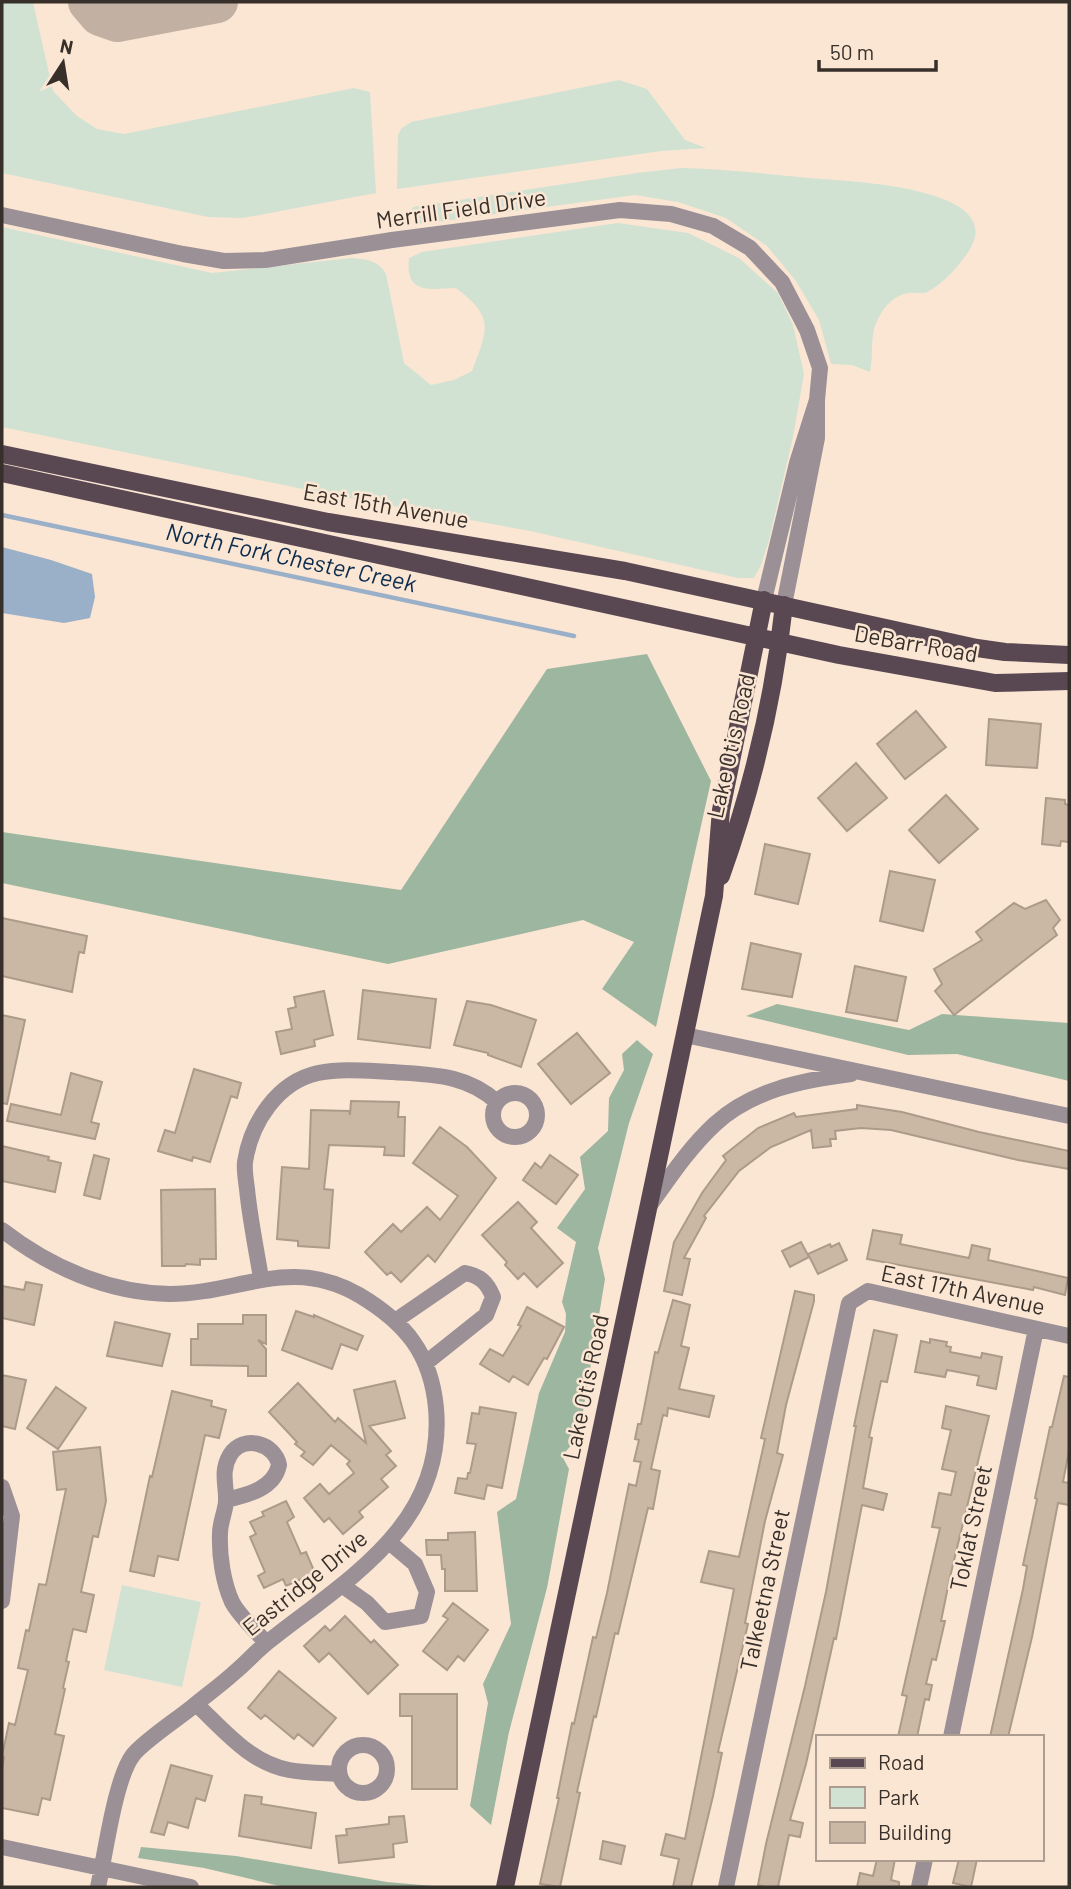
<svg xmlns="http://www.w3.org/2000/svg" width="1071" height="1889" font-family="Barlow,sans-serif">
	<rect width="100%" height="100%" fill="#fbe6d4"/>
	<path fill="#d1e2d2" d="M 2,2 L 33,2 L 53,91 L 77,116 L 97,129 L 124,134 L 354,88 L 370,92 L 376,193 L 243,218 L 208,217 L 2,173 Z
		M 619,80 L 647,89 L 685,140 L 706,148 L 661,151 L 397,189 L 398,135 L 401,129 L 411,122 Z
		M 681,168 C 724,169 767,174 809,178 C 840,181 1008,185 970,249 C 960,265 946,281 929,291 C 924,295 916,292 909,293 C 891,295 879,313 874,329 C 871,342 873,358 870,372 L 852,365 L 831,364 L 819,320 L 796,281 L 767,246 L 726,218 L 678,202 L 635,195 L 422,224 L 415,223 L 411,211 L 413,207 L 637,173 Z
		M 618,223 L 688,233 L 739,258 L 778,293 L 793,325 L 804,374 L 793,437 L 769,540 L 761,565 L 754,578 L 738,578 L 530,531 L 327,494 L 2,427 L 2,227 L 212,273 L 351,258 C 366,259 378,260 386,274 L 404,363 L 431,385 L 454,380 L 472,371 C 487,330 496,318 456,288 C 429,289 405,295 409,258 L 422,252 Z
		M 122,1585 L 201,1602 L 182,1687 L 104,1670 Z"/>
	<path fill="#9db69f" d="M 647,654 L 711,781 L 656,1027 L 602,989 L 634,942 L 583,920 L 388,964 L 2,883 L 2,832 L 401,890 L 547,669 Z
		M 777,1004 L 909,1030 L 942,1014 L 1069,1023 L 1069,1081 L 957,1054 L 908,1055 L 746,1016 Z
		M 637,1040 L 653,1054 L 629,1123 L 598,1248 L 605,1279 L 579,1436 L 562,1456 L 569,1469 L 547,1588 L 509,1732 L 491,1825 L 470,1806 L 488,1703 L 483,1684 L 511,1624 L 497,1512 L 516,1499 L 539,1393 L 565,1332 L 566,1314 L 562,1302 L 576,1242 L 557,1228 L 585,1189 L 580,1157 L 608,1131 L 609,1098 L 624,1070 L 622,1054 Z
		M 141,1847 L 236,1856 L 387,1882 L 444,1887 L 284,1887 L 204,1868 L 138,1858 Z"/>
	<path fill="#9aafc8" d="M 2,547 L 51,560 L 92,574 L 95,597 L 90,618 L 64,623 L 2,613 Z"/>
	<g fill="none" stroke-linecap="round" stroke-linejoin="round">
		<path stroke="#9aafc8" stroke-width="4.5" d="M 2,515 L 574,636"/>
		<path stroke="#c2b0a2" stroke-width="42" d="M 89,2 L 100,15 L 117,21 L 217,2"/>
	</g>
	<path fill="#cab8a5" stroke="#ac9b89" stroke-width="2" d="M 916,711 L 946,747 L 905,779 L 877,744 Z
		M 989,719 L 1041,724 L 1037,768 L 986,765 Z
		M 856,763 L 887,798 L 847,831 L 818,798 Z
		M 946,795 L 978,829 L 939,863 L 909,830 Z
		M 1046,798 L 1065,800 L 1065,804 L 1069,805 L 1069,842 L 1061,841 L 1060,846 L 1042,844 Z
		M 765,844 L 810,854 L 798,904 L 755,894 Z
		M 890,871 L 935,880 L 923,931 L 880,921 Z
		M 1046,900 L 1060,920 L 1053,928 L 1057,935 L 954,1015 L 935,991 L 942,984 L 934,969 L 982,940 L 976,932 L 1014,903 L 1025,909 Z
		M 2,918 L 87,936 L 84,953 L 79,952 L 72,992 L 2,976 Z
		M 751,943 L 801,954 L 792,997 L 742,989 Z
		M 855,966 L 906,977 L 897,1021 L 846,1012 Z
		M 363,990 L 436,999 L 430,1048 L 358,1039 Z
		M 324,991 L 333,1035 L 314,1040 L 315,1046 L 281,1054 L 276,1032 L 292,1029 L 288,1009 L 296,1007 L 294,997 Z
		M 467,1001 L 491,1005 L 536,1020 L 521,1067 L 488,1055 L 488,1053 L 454,1045 Z
		M 2,1015 L 25,1020 L 7,1104 L 2,1103 Z
		M 577,1033 L 610,1073 L 571,1104 L 538,1064 Z
		M 194,1069 L 241,1083 L 237,1098 L 231,1096 L 210,1162 L 193,1157 L 192,1161 L 158,1151 L 165,1130 L 175,1133 Z
		M 71,1073 L 102,1082 L 91,1122 L 99,1124 L 95,1139 L 7,1121 L 11,1104 L 61,1115 Z
		M 351,1101 L 399,1102 L 398,1117 L 405,1117 L 404,1156 L 384,1155 L 385,1147 L 329,1145 L 324,1189 L 333,1190 L 329,1248 L 298,1246 L 298,1241 L 277,1239 L 282,1167 L 309,1169 L 311,1110 L 349,1111 L 350,1115 Z
		M 857,1105 L 902,1112 L 979,1132 L 1069,1151 L 1069,1169 L 1018,1160 L 891,1130 L 861,1128 L 835,1131 L 836,1139 L 830,1139 L 831,1146 L 813,1148 L 811,1130 L 771,1147 L 739,1171 L 704,1216 L 706,1218 L 684,1258 L 690,1259 L 682,1295 L 664,1291 L 674,1242 L 702,1193 L 726,1160 L 723,1156 L 758,1128 L 794,1113 L 796,1117 L 857,1109 Z
		M 440,1127 L 467,1147 L 496,1178 L 435,1262 L 428,1255 L 401,1282 L 391,1272 L 387,1275 L 365,1252 L 393,1224 L 401,1232 L 427,1207 L 440,1220 L 458,1196 L 413,1163 Z
		M 2,1146 L 49,1157 L 48,1160 L 61,1163 L 55,1192 L 2,1181 Z
		M 94,1155 L 109,1159 L 100,1199 L 84,1195 Z
		M 550,1155 L 578,1175 L 556,1204 L 523,1180 L 535,1163 L 541,1168 Z
		M 215,1189 L 216,1259 L 200,1259 L 200,1265 L 186,1264 L 185,1266 L 162,1266 L 161,1190 Z
		M 518,1202 L 537,1222 L 531,1228 L 563,1263 L 537,1287 L 524,1273 L 518,1279 L 505,1265 L 507,1262 L 482,1235 Z
		M 873,1230 L 902,1235 L 900,1244 L 969,1258 L 972,1245 L 990,1249 L 988,1260 L 1068,1278 L 1065,1295 L 1034,1287 L 1033,1290 L 867,1259 Z
		M 801,1242 L 809,1257 L 790,1267 L 782,1251 Z
		M 839,1243 L 847,1260 L 818,1274 L 808,1254 L 830,1244 L 831,1247 Z
		M 26,1282 L 42,1285 L 34,1325 L 2,1318 L 2,1286 L 24,1290 Z
		M 795,1291 L 814,1295 L 814,1301 L 786,1405 L 777,1453 L 783,1455 L 765,1521 L 745,1623 L 748,1624 L 718,1752 L 722,1753 L 713,1796 L 691,1887 L 673,1887 L 679,1859 L 661,1855 L 666,1834 L 685,1839 L 734,1589 L 701,1582 L 709,1551 L 739,1557 L 765,1439 L 761,1438 Z
		M 673,1300 L 690,1305 L 681,1346 L 689,1348 L 679,1389 L 714,1396 L 709,1417 L 668,1408 L 667,1416 L 663,1415 L 651,1469 L 660,1471 L 653,1509 L 648,1508 L 618,1634 L 615,1633 L 596,1717 L 594,1716 L 577,1792 L 580,1793 L 560,1887 L 540,1884 L 559,1798 L 557,1798 L 572,1723 L 574,1724 L 593,1637 L 596,1638 L 607,1593 L 629,1484 L 636,1486 L 641,1462 L 634,1461 L 639,1440 L 635,1439 L 638,1424 L 641,1424 L 655,1352 L 658,1353 Z
		M 527,1307 L 564,1327 L 547,1359 L 544,1358 L 528,1385 L 513,1376 L 509,1382 L 480,1364 L 490,1349 L 503,1356 L 521,1326 L 518,1325 Z
		M 296,1311 L 314,1317 L 314,1315 L 363,1336 L 357,1350 L 341,1344 L 332,1369 L 282,1350 Z
		M 243,1315 L 266,1315 L 266,1344 L 258,1340 L 266,1349 L 266,1376 L 248,1376 L 248,1366 L 191,1365 L 191,1339 L 198,1339 L 198,1324 L 243,1324 Z
		M 115,1322 L 170,1334 L 162,1366 L 107,1356 Z
		M 874,1330 L 897,1335 L 887,1382 L 881,1381 L 869,1437 L 872,1438 L 863,1488 L 887,1494 L 883,1510 L 862,1505 L 836,1639 L 834,1638 L 806,1764 L 790,1820 L 803,1823 L 800,1837 L 789,1835 L 778,1887 L 766,1887 L 758,1885 L 766,1844 L 805,1686 L 826,1592 L 856,1426 L 854,1426 Z
		M 930,1339 L 947,1342 L 946,1346 L 951,1347 L 950,1352 L 981,1358 L 982,1353 L 1002,1357 L 996,1389 L 977,1385 L 979,1376 L 947,1370 L 945,1377 L 915,1372 L 921,1341 L 930,1343 Z
		M 2,1375 L 26,1380 L 15,1429 L 2,1426 Z
		M 1064,1376 L 1069,1377 L 1069,1451 L 1063,1482 L 1069,1483 L 1069,1505 L 1058,1503 L 1032,1637 L 1008,1737 L 990,1737 L 1023,1589 L 1027,1566 L 1023,1565 L 1037,1499 L 1035,1498 L 1050,1427 L 1052,1427 Z
		M 395,1381 L 405,1418 L 369,1426 L 391,1451 L 386,1455 L 396,1466 L 381,1479 L 388,1487 L 359,1512 L 363,1517 L 343,1534 L 329,1518 L 324,1522 L 304,1498 L 320,1484 L 329,1494 L 354,1473 L 347,1464 L 350,1461 L 331,1445 L 313,1465 L 301,1456 L 305,1452 L 295,1444 L 297,1442 L 269,1412 L 298,1383 L 335,1422 L 338,1418 L 366,1443 L 354,1390 Z
		M 56,1387 L 86,1408 L 58,1449 L 27,1428 Z
		M 172,1391 L 212,1401 L 211,1406 L 226,1410 L 219,1438 L 205,1435 L 178,1560 L 158,1556 L 154,1576 L 130,1571 L 150,1476 L 152,1477 Z
		M 946,1406 L 989,1416 L 950,1577 L 941,1621 L 945,1621 L 936,1660 L 932,1659 L 926,1684 L 932,1685 L 929,1700 L 925,1699 L 917,1737 L 898,1737 L 907,1696 L 902,1695 L 940,1528 L 932,1527 L 939,1493 L 951,1495 L 956,1472 L 942,1469 L 951,1430 L 942,1428 Z
		M 480,1407 L 516,1413 L 502,1488 L 487,1485 L 484,1499 L 455,1493 L 458,1478 L 467,1479 L 468,1473 L 470,1473 L 476,1444 L 467,1443 L 472,1413 L 479,1414 Z
		M 100,1447 L 106,1501 L 98,1537 L 93,1536 L 81,1592 L 94,1595 L 86,1632 L 73,1629 L 66,1661 L 69,1662 L 63,1688 L 65,1689 L 55,1734 L 64,1736 L 50,1800 L 42,1798 L 38,1815 L 2,1808 L 2,1769 L 4,1757 L 2,1756 L 9,1723 L 15,1725 L 28,1670 L 18,1668 L 26,1630 L 29,1631 L 39,1584 L 46,1585 L 66,1489 L 57,1490 L 53,1452 Z
		M 286,1501 L 294,1517 L 287,1522 L 301,1554 L 306,1552 L 315,1573 L 286,1586 L 283,1579 L 264,1588 L 258,1576 L 265,1572 L 250,1537 L 256,1534 L 250,1522 L 264,1516 L 262,1512 Z
		M 475,1532 L 477,1591 L 445,1591 L 445,1569 L 442,1569 L 441,1555 L 427,1555 L 426,1540 L 448,1540 L 448,1533 Z
		M 453,1603 L 488,1630 L 464,1661 L 458,1656 L 447,1670 L 423,1651 L 448,1619 L 443,1616 Z
		M 345,1616 L 371,1643 L 374,1640 L 398,1665 L 368,1694 L 329,1653 L 319,1662 L 304,1646 L 325,1626 L 330,1631 Z
		M 279,1671 L 336,1718 L 313,1746 L 298,1734 L 294,1739 L 265,1715 L 261,1719 L 248,1708 Z
		M 400,1694 L 457,1694 L 457,1789 L 412,1789 L 412,1716 L 400,1716 Z
		M 171,1765 L 212,1776 L 205,1801 L 196,1798 L 188,1828 L 168,1822 L 164,1835 L 151,1832 Z
		M 245,1795 L 262,1797 L 261,1804 L 316,1813 L 311,1848 L 239,1836 Z
		M 404,1816 L 407,1842 L 393,1844 L 394,1857 L 339,1863 L 336,1836 L 347,1835 L 346,1829 L 389,1824 L 389,1817 Z
		M 603,1841 L 625,1846 L 621,1864 L 600,1859 Z
		M 877,1859 L 895,1859 L 891,1880 L 899,1882 L 899,1887 L 857,1887 L 860,1873 L 873,1876 Z
		M 959,1859 L 977,1859 L 971,1887 L 953,1883 Z"/>
	<g fill="none" stroke-linecap="round" stroke-linejoin="round">
		<path stroke="#9a9096" stroke-width="16" d="M 2,215 L 183,254 L 224,261 L 265,260 L 392,240 L 620,210 L 671,214 L 713,226 L 750,248 L 782,282 L 807,330 L 820,368 L 817,400
			M 764,600 L 797,463 L 817,400 L 817,438 L 784,605
			M 685,1035 L 1069,1116
			M493 1115a22 22 0 1 1 44 0a22 22 0 1 1-44 0Z
			M 650,1205 C 670,1177 689,1148 715,1124 C 752,1090 803,1080 851,1074
			M 2,1230 C 50,1267 108,1293 170,1294 C 239,1294 290,1255 359,1295 C 406,1323 431,1354 436,1408 C 446,1522 351,1577 273,1638 C 259,1648 248,1661 235,1672 C 221,1685 205,1696 191,1708 C 176,1720 143,1742 133,1755 C 115,1778 105,1856 98,1887
			M 261,1278 C 256,1248 250,1219 247,1189 C 246,1180 244,1171 245,1162 C 251,1123 277,1082 318,1073 C 343,1068 368,1071 393,1072 C 433,1075 466,1074 497,1102
			M 395,1321 L 465,1273 C 480,1276 487,1282 493,1297 L 486,1315 L 427,1362
			M 2,1487 L 12,1516 L 2,1601
			M 226,1500 C 247,1495 274,1489 279,1465 C 275,1443 243,1434 230,1455 C 220,1472 227,1486 226,1502 C 225,1512 220,1523 220,1533 C 219,1555 223,1582 232,1602 C 239,1616 256,1630 266,1643
			M 343,1586 L 367,1603 L 385,1622 L 421,1616 L 427,1592 L 415,1564 L 389,1542
			M 196,1704 C 224,1730 250,1763 289,1770 C 306,1773 323,1773 339,1774
			M 951,1737 L 1036,1329
			M339 1769a24 24 0 1 1 48 0a24 24 0 1 1-48 0Z
			M 2,1847 L 191,1887
			M 726,1887 L 849,1303 L 868,1291 L 1069,1336
			M 919,1887 L 925,1859"/>
		<path stroke="#594852" stroke-width="18" d="M 2,454 L 328,522 L 625,571 L 977,648 L 1005,652 L 1069,655
			M 2,473 L 839,655 L 995,683 L 1069,681
			M 721,876 C 752,789 774,698 784,605
			M 505,1887 L 714,896 L 721,810 L 764,600"/>
	</g>
	<g text-anchor="middle" stroke-width="5" stroke-linejoin="round" paint-order="stroke">
		<g font-size="23" fill="#372f29" stroke="#fbe6d4">
			<text transform="translate(461 209) rotate(-8)" y="8">Merrill Field Drive</text>
			<text transform="translate(386 506) rotate(10)" y="8">East 15th Avenue</text>
			<text transform="translate(916 644) rotate(10)" y="8">DeBarr Road</text>
			<text transform="translate(731 746) rotate(-77)" y="8">Lake Otis Road</text>
			<text transform="translate(963 1290) rotate(12)" y="8">East 17th Avenue</text>
			<text transform="translate(586 1387) rotate(-78)" y="8">Lake Otis Road</text>
			<text transform="translate(971 1528) rotate(-78)" y="8">Toklat Street</text>
			<text transform="translate(305 1583) rotate(-39)" y="8">Eastridge Drive</text>
			<text transform="translate(765 1590) rotate(-78)" y="8">Talkeetna Street</text>
		</g>
		<g font-size="24" font-style="italic" fill="#0c2c4e" stroke="#fbe6d4">
			<text transform="translate(291 558) rotate(12)" y="8">North Fork Chester Creek</text>
		</g>
	</g>
	<rect width="1071" height="1889" fill="none" stroke="#372f29" stroke-width="7"/>
	<rect x="816" y="1735" width="228" height="126" fill="#fbe6d4" stroke="#ad9d90" stroke-width="2"/>
	<rect x="830" y="1758" width="35" height="10" fill="#594852" stroke="#ad9d90" stroke-width="2"/>
	<text x="878" y="1770" font-size="21" fill="#372f29">Road</text>
	<rect x="830" y="1787" width="35" height="21" fill="#d1e2d2" stroke="#ad9d90" stroke-width="2"/>
	<text x="878" y="1805" font-size="21" fill="#372f29">Park</text>
	<rect x="830" y="1822" width="35" height="21" fill="#cab8a5" stroke="#ad9d90" stroke-width="2"/>
	<text x="878" y="1840" font-size="21" fill="#372f29">Building</text>
	<g transform="translate(63 63) rotate(12)" stroke="#fbe6d4" stroke-width="5" paint-order="stroke">
	<path d="M0-5L12 26L0 18L-12 26Z" fill="#372f29"/>
	<text y="-10" font-size="19" font-weight="bold" text-anchor="middle" fill="#372f29">N</text>
	</g>
	<path d="M819 60v10h117v-10" fill="none" stroke="#372f29" stroke-width="3.5"/>
	<text x="830" y="60" font-size="21" fill="#372f29" stroke="#fbe6d4" stroke-width="5" paint-order="stroke">50 m</text>
</svg>
